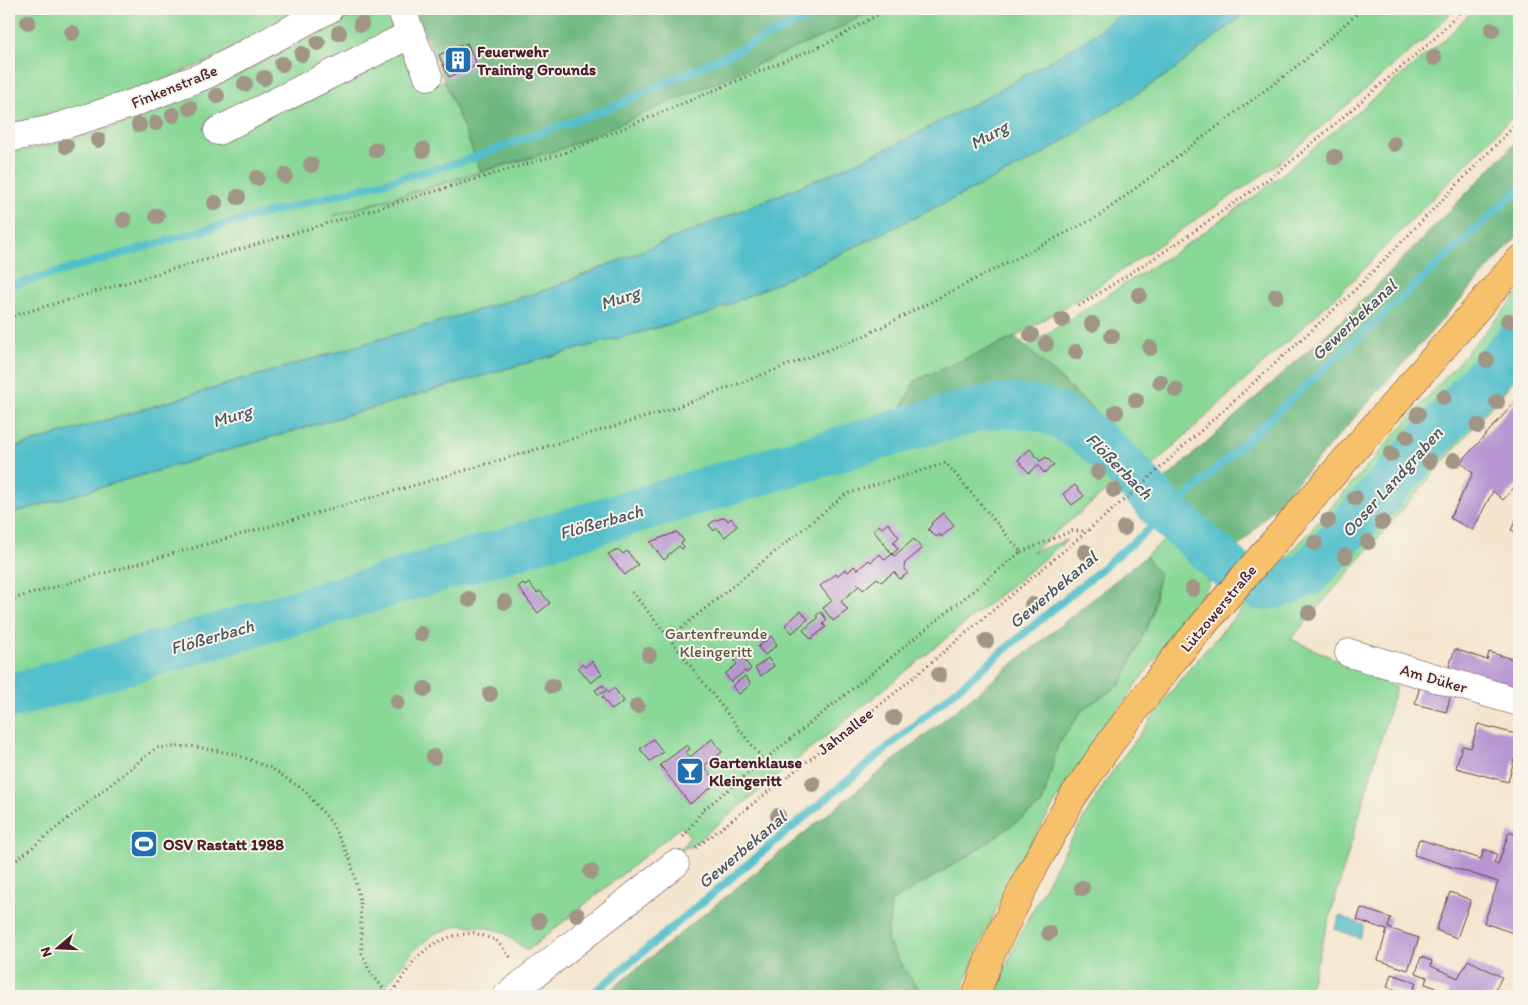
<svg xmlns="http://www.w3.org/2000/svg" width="1528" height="1005" font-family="Itim,sans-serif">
	<rect width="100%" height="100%" fill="#f7f3e8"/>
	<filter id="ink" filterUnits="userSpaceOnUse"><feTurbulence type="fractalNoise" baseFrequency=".02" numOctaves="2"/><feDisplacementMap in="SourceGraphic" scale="10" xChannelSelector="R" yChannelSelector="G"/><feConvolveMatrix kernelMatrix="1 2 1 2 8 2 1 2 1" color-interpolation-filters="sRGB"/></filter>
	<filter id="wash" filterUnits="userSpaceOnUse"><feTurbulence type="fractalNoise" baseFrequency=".0096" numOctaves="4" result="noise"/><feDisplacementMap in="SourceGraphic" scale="20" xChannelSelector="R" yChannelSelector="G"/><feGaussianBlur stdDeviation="1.12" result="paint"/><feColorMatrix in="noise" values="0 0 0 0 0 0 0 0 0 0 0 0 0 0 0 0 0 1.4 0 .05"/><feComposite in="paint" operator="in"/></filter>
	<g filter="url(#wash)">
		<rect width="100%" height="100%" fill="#f4e5ce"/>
		<path fill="#89d897" stroke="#6a7c61" d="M 9,9 L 308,9 L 218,57 L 126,95 L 70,110 L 9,124 Z
			M 363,9 L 383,9 L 421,90 L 444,80 L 481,171 L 332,216 L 561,149 L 828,34 L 875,9 L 1127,9 L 1090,38 L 991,95 L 895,145 L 821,178 L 549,289 L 9,449 L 9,153 L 45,146 L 134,121 L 218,85 Z
			M 1250,9 L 1455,9 L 1427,37 L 1274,167 L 1085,295 L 1015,337 L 915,381 L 892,427 L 9,688 L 9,514 L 533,361 L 708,314 L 832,258 L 1038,157 L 1171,72 Z
			M 1474,9 L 1519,9 L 1519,110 L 1341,292 L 1153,465 L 1026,347 L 1180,249 L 1261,192 L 1444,40 Z
			M 1519,293 L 1519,374 L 1291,639 L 1396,687 L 1307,996 L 993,996 L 1017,941 L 1055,867 L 1107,779 L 1183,676 Z
			M 1020,415 L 1045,417 L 1068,428 L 1092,445 L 1124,476 L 1032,552 L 1067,540 L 690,847 L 680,849 L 690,837 L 682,826 L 527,951 L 503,932 L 484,927 L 459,925 L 434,934 L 414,950 L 378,996 L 9,996 L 9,704 L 930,429 L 987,416 Z
			M 1168,537 L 1210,583 L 1107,725 L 1055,803 L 1013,873 L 976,953 L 960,996 L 926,996 L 907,974 L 887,940 L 891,902 L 968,856 L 1042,804 L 1058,745 L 1083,709 L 1121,684 L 1152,615 L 1159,575 L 1146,556 Z"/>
		<path fill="#6eb880" stroke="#5c6c56" d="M 415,9 L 875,9 L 828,34 L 561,149 L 481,171 Z
			M 1519,139 L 1519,234 L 1236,550 L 1159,485 L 1352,311 Z
			M 1015,337 L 1026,347 L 1153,465 L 1144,472 L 1081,414 L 1053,405 L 1019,398 L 963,403 L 892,427 L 915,381 Z
			M 1146,556 L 1159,575 L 1152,615 L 1121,684 L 1083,709 L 1058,745 L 1042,804 L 968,856 L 891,902 L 887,940 L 907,974 L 926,996 L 603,996 Z"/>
		<path fill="#52bfcb" stroke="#4e6f7b" d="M 1127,9 L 1250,9 L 1171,72 L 1038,157 L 832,258 L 708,314 L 533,361 L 9,514 L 9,449 L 549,289 L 821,178 L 895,145 L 991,95 L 1090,38 Z
			M 1340,916 L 1364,925 L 1360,938 L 1335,929 Z"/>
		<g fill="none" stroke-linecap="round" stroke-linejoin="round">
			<path stroke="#52bfcb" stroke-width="8" d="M 9,286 L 215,227 L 461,162 L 615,106 L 828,9
				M 1284,584 L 1290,587
				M 590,996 L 1166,515 L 1519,189"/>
			<path stroke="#52bfcb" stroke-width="45" d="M 1173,519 L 1245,582 L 1263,588 L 1284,584 L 1308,574 L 1519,340
				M 9,697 L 492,554 L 930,422 C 948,418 966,412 985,408 C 1001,405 1037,406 1053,413 C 1098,434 1131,473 1163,510"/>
		</g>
		<g id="blocks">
			<path fill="#b796d2" d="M 467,43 L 477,65 L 449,77 L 439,55 Z
				M 1519,398 L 1519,482 L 1503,500 L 1493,491 L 1473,530 L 1450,518 L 1473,473 L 1461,462 Z
				M 1030,449 L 1040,461 L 1046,457 L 1054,465 L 1044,473 L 1038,465 L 1029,473 L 1018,460 Z
				M 1075,485 L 1084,496 L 1072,505 L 1063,494 Z
				M 943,513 L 954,526 L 941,537 L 940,534 L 936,537 L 928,529 L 932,525 L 931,523 Z
				M 1519,514 L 1519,534 L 1511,530 Z
				M 725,517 L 728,521 L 731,518 L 737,526 L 725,537 L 717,528 L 714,531 L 709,525 L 714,521 Z
				M 888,523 L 899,537 L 893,542 L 898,549 L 892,554 L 873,530 L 879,525 L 882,528 Z
				M 677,532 L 684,541 L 681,543 L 684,547 L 682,549 L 679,546 L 667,556 L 668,557 L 664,560 L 650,542 Z
				M 914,539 L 922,549 L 905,563 L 904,567 L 908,573 L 900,579 L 894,572 L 881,582 L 877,578 L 863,590 L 857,583 L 859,586 L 841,601 L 848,610 L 833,621 L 823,608 L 832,601 L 820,586 L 836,574 L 837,576 L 845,569 L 848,572 L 854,566 L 857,570 L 869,560 L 871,562 L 880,554 L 885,560 L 892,554 L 894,556 Z
				M 619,550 L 623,554 L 627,551 L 638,565 L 625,575 L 608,554 Z
				M 523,583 L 525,586 L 529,583 L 537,593 L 540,591 L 550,603 L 538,613 L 518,587 Z
				M 801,611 L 808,619 L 792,633 L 785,625 Z
				M 821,612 L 827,620 L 823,624 L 826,627 L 811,639 L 803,630 L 818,618 L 816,616 Z
				M 771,636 L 777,645 L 765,655 L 758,647 Z
				M 1455,649 L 1487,660 L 1489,652 L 1519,661 L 1519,691 L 1447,673 Z
				M 741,655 L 751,669 L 746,673 L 745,671 L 731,682 L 725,674 L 737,664 L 734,661 Z
				M 768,658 L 774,666 L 761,676 L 755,668 Z
				M 592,661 L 602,674 L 591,683 L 578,667 L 582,664 L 585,667 Z
				M 745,676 L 751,684 L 739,694 L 732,686 Z
				M 603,685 L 607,690 L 599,695 L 595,690 Z
				M 1420,686 L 1451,695 L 1446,712 L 1415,704 Z
				M 614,688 L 624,701 L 612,710 L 602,697 Z
				M 1478,724 L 1519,735 L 1519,761 L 1514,760 L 1508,782 L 1456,768 L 1462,746 L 1471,748 Z
				M 653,739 L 663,752 L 650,761 L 640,749 Z
				M 712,739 L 722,752 L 704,766 L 717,783 L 690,804 L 660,765 L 687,745 L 690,749 L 686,752 L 690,757 Z
				M 1509,832 L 1519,836 L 1519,935 L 1484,923 L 1498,882 L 1414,855 L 1419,839 L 1481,859 L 1484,849 L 1497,854 L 1494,863 L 1498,865 Z
				M 1450,892 L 1471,900 L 1457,938 L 1436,930 Z
				M 1361,908 L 1391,918 L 1388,928 L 1419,938 L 1408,970 L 1378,960 L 1387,930 L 1357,920 Z
				M 1421,957 L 1432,961 L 1431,966 L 1458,978 L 1468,960 L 1502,977 L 1492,996 L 1447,996 L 1449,992 L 1425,984 L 1427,977 L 1416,973 Z
				M 1391,974 L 1416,982 L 1412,995 L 1387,987 Z"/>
		</g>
	</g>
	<g filter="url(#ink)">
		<use href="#blocks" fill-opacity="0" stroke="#643d43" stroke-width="1"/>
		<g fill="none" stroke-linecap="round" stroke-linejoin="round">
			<g stroke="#643d43" stroke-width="29">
				<path id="minor" d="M 401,9 L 428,76
					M 218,131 L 411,34
					M 9,138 L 48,130 L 128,105 L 206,75 L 329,9
					M 1349,653 L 1519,702
					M 507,996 L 675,864"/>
			</g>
			<g stroke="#643d43" stroke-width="29">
				<path id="major" d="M 976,996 L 990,956 L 1029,876 L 1072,798 L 1118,732 L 1175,658 L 1248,572 L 1519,260"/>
			</g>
			<path stroke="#643d43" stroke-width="3" stroke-dasharray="1 4" stroke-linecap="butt" d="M 1079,306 L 1176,244 L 1281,170 L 1434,39 L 1463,9
				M 9,317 L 207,259 L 564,153 L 830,42 L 888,9
				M 1021,552 L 1072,531 L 1087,531
				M 632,592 L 669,638 L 846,494 L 946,463 L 1021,552 L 703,810 L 681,840
				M 9,600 L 426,482 L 666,411 L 862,337 L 1099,216 L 1305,60 L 1362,9
				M 669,638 L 764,761
				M 696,848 L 896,692 L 1130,495 L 1348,297 L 1519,121
				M 9,866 L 156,748 L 191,746 L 234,754 L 271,768 L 305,791 L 331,822 L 351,861 L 360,901 L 362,953 L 369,970 L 389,996
				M 390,996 L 416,958 L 433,944 L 452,936 L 474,933 L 496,940 L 512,959"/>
			<use href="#minor" stroke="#fff" stroke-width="28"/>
			<use href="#major" stroke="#f6c16b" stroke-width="28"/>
		</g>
		<g fill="#a19686">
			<circle cx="28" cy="22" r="8"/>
			<circle cx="361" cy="24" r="8"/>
			<circle cx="1492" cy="30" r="8"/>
			<circle cx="72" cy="33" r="8"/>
			<circle cx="339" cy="33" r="8"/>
			<circle cx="318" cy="43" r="8"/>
			<circle cx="302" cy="54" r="8"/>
			<circle cx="1434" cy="58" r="8"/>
			<circle cx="282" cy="64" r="8"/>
			<circle cx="264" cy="78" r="8"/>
			<circle cx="245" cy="84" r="8"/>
			<circle cx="217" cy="96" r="8"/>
			<circle cx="190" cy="108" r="8"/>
			<circle cx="173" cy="115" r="8"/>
			<circle cx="156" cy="123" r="8"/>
			<circle cx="139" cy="125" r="8"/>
			<circle cx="98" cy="140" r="8"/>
			<circle cx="1394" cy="144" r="8"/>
			<circle cx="66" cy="146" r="8"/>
			<circle cx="376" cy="150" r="8"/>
			<circle cx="423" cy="150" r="8"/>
			<circle cx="1335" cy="157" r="8"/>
			<circle cx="311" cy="165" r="8"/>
			<circle cx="285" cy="176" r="8"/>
			<circle cx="257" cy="178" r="8"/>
			<circle cx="238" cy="197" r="8"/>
			<circle cx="215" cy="203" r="8"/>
			<circle cx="157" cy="216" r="8"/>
			<circle cx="124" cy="220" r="8"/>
			<circle cx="1139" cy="295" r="8"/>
			<circle cx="1276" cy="296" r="8"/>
			<circle cx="1062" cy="320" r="8"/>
			<circle cx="1508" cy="321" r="8"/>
			<circle cx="1092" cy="324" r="8"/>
			<circle cx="1031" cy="335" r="8"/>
			<circle cx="1112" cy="336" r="8"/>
			<circle cx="1046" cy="344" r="8"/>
			<circle cx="1150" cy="348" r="8"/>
			<circle cx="1076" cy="352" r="8"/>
			<circle cx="1487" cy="360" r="8"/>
			<circle cx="1160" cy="382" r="8"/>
			<circle cx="1176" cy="390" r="8"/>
			<circle cx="1444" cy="397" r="8"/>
			<circle cx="1136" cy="400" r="8"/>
			<circle cx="1497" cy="402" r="8"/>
			<circle cx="1116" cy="412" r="8"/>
			<circle cx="1418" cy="414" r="8"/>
			<circle cx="1478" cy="426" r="8"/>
			<circle cx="1407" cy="437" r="8"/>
			<circle cx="1391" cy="454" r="8"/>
			<circle cx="1454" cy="460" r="8"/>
			<circle cx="1429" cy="461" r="8"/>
			<circle cx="1098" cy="472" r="8"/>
			<circle cx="1114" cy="490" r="8"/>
			<circle cx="1355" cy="498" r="8"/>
			<circle cx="1328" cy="521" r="8"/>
			<circle cx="1382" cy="522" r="8"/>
			<circle cx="1124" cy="528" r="8"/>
			<circle cx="1368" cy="542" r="8"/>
			<circle cx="1315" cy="543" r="8"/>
			<circle cx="1085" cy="552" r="8"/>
			<circle cx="1345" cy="556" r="8"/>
			<circle cx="1193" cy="589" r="8"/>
			<circle cx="469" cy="599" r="8"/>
			<circle cx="505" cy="602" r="8"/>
			<circle cx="1032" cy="605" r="8"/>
			<circle cx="1309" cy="613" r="8"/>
			<circle cx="421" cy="634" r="8"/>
			<circle cx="986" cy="641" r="8"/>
			<circle cx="649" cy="655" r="8"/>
			<circle cx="939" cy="675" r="8"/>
			<circle cx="552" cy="686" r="8"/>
			<circle cx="425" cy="689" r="8"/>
			<circle cx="490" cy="694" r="8"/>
			<circle cx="397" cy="702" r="8"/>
			<circle cx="637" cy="706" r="8"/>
			<circle cx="894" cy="718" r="8"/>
			<circle cx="434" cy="757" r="8"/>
			<circle cx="813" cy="784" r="8"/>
			<circle cx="778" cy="816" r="8"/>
			<circle cx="591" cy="872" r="8"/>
			<circle cx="1082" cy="888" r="8"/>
			<circle cx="577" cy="915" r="8"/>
			<circle cx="539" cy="921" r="8"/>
			<circle cx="1049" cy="933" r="8"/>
		</g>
	</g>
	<defs>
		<g id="building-square" transform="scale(1.4375)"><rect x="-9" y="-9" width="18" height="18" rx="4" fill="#1f6fb2" stroke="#f7f3e8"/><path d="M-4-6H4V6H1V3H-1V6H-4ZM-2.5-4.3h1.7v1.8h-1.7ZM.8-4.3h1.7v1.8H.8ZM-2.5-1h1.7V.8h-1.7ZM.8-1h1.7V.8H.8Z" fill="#fff"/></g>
		<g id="bar-square" transform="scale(1.4375)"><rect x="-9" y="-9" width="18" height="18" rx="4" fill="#1f6fb2" stroke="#f7f3e8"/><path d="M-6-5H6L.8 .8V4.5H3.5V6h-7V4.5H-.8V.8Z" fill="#fff"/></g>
		<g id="stadium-square" transform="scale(1.4375)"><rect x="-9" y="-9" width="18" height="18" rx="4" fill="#1f6fb2" stroke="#f7f3e8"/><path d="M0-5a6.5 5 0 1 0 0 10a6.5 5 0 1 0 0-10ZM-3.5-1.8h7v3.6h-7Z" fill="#fff"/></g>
	</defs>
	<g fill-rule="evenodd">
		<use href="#building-square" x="458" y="60"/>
		<use href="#bar-square" x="690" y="771"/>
		<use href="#stadium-square" x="144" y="844"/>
	</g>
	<g text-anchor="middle" stroke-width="4" stroke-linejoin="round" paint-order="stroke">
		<g font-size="16" font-weight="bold" fill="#4a1f2b" stroke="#f7f3e8" text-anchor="start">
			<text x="477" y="57">Feuerwehr<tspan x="477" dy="18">Training Grounds</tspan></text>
			<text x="709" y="768">Gartenklause<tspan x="709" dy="18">Kleingeritt</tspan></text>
			<text x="163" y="850">OSV Rastatt 1988</text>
		</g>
		<g font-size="16" fill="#4a1f2b" stroke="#f7f3e8">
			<text transform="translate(174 86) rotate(-22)" y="6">Finkenstraße</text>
			<text transform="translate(1218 608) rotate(-50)" y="6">Lützowerstraße</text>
			<text transform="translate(1434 678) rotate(16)" y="6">Am Düker</text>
			<text transform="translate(845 731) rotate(-38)" y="6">Jahnallee</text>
		</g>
		<g font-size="16" fill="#5d564b" stroke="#f7f3e8">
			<text x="716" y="639">Gartenfreunde<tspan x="716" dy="18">Kleingeritt</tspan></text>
		</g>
		<g font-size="18" font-style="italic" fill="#4d5763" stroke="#f7f3e8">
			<text transform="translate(989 135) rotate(-29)" y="6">Murg</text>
			<text transform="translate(620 298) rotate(-18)" y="6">Murg</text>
			<text transform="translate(1354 320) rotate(-43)" y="6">Gewerbekanal</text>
			<text transform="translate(232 416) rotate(-17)" y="6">Murg</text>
			<text transform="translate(1119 466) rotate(45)" y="6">Flößerbach</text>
			<text transform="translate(1392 482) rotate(-48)" y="6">Ooser Landgraben</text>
			<text transform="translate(601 522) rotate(-16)" y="6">Flößerbach</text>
			<text transform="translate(1053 590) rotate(-40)" y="6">Gewerbekanal</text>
			<text transform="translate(212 637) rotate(-16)" y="6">Flößerbach</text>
			<text transform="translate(742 850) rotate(-40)" y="6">Gewerbekanal</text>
		</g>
	</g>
	<rect width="1528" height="1005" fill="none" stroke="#f7f3e8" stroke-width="30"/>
	<g transform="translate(58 948) rotate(251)" stroke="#f7f3e8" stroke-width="4" paint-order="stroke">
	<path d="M0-4L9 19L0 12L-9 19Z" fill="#4a1f2b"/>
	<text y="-8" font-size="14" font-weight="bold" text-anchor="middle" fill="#4a1f2b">N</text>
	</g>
</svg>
